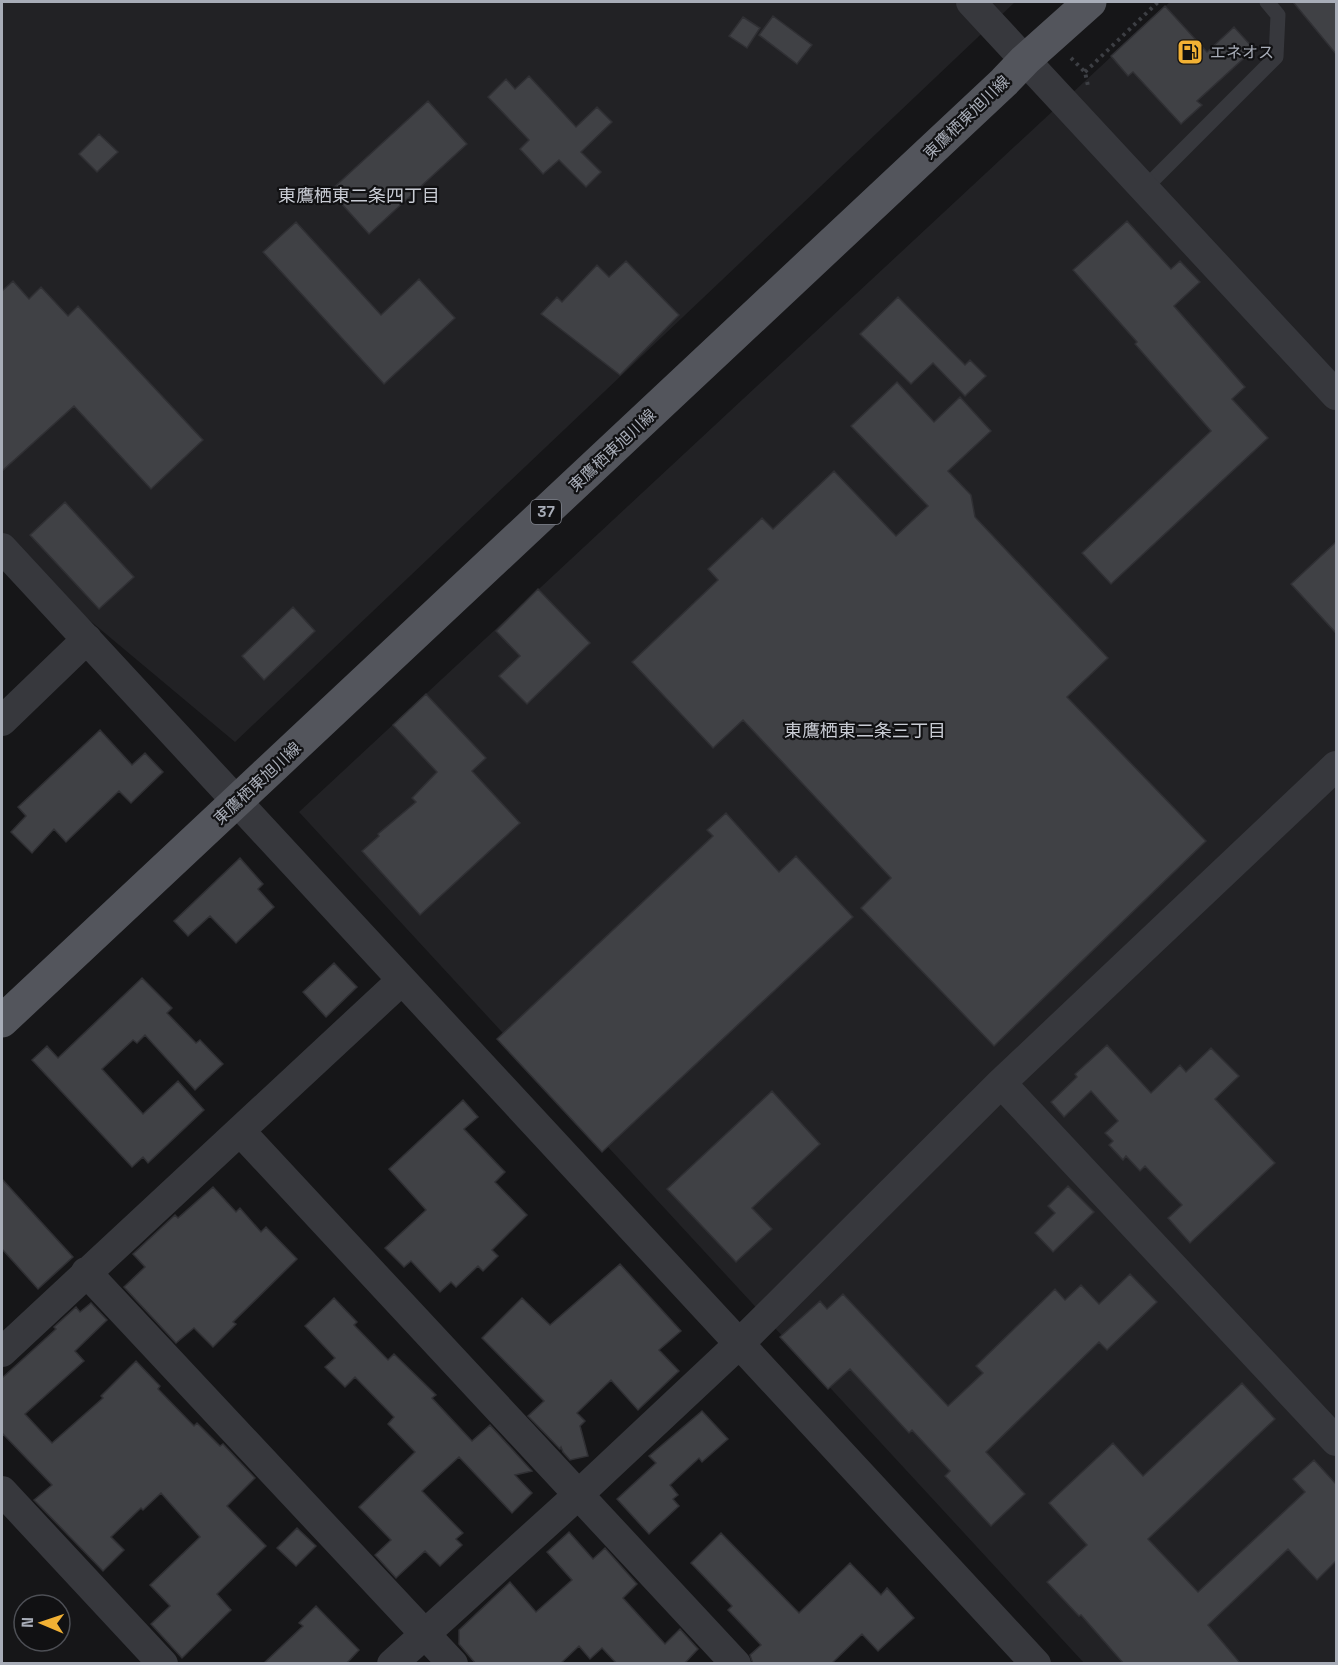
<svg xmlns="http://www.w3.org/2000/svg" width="1338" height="1665" font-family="'Space Grotesk','Noto Sans JP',sans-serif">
	<rect width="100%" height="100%" fill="#161618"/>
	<path fill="#222225" d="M 2,2 L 1015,2 L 235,742 L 2,547 Z
		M 1170,2 L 1336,2 L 1336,1663 L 1084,1663 L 299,812 Z"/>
	<path fill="#404145" stroke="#303034" stroke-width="1.5" d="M 1293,2 L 1336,2 L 1336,54 Z
		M 1165,6 L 1207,52 L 1234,27 L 1254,49 L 1197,101 L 1202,105 L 1181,124 L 1133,72 L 1128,76 L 1111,56 Z
		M 773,16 L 812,45 L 797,64 L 759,35 Z
		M 743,17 L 760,28 L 747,48 L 729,36 Z
		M 529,76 L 576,127 L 597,107 L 612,122 L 581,152 L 601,172 L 586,187 L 559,160 L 543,174 L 520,149 L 529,140 L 488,97 L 506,79 L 515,89 Z
		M 428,101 L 467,144 L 369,234 L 330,191 Z
		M 99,134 L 118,152 L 97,172 L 79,154 Z
		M 1127,221 L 1171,269 L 1180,261 L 1200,282 L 1174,306 L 1245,387 L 1232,399 L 1268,438 L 1111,584 L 1082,553 L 1211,431 L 1135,344 L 1137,342 L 1073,270 Z
		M 296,222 L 381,315 L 419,279 L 455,318 L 384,384 L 263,252 Z
		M 626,261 L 679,315 L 620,375 L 541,314 L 557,297 L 562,302 L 597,265 L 609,277 Z
		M 13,281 L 29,299 L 41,287 L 68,316 L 78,306 L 203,440 L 151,489 L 74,406 L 2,471 L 2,291 Z
		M 898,297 L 965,365 L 970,360 L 986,376 L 965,396 L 933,363 L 911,384 L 860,334 Z
		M 897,382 L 934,422 L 960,397 L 991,431 L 948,471 L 971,495 L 975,517 L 1108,658 L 1067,697 L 1206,841 L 994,1046 L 861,908 L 891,878 L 743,720 L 713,748 L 632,662 L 718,580 L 708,569 L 762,518 L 773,529 L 834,471 L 896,536 L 928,506 L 851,426 Z
		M 65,502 L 134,577 L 99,609 L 30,535 Z
		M 1336,542 L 1336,633 L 1291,584 Z
		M 538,589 L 590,643 L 527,704 L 499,676 L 520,656 L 496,631 Z
		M 293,607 L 315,631 L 264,680 L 242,656 Z
		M 426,694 L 486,758 L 472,771 L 520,823 L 420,915 L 362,851 L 379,836 L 378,834 L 416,802 L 412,798 L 437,772 L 393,725 Z
		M 100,730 L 132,765 L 145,753 L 163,772 L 131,803 L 119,791 L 66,842 L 54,829 L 32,853 L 11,832 L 26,816 L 18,807 Z
		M 726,813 L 779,872 L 796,856 L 853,917 L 602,1152 L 497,1039 L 713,836 L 707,830 Z
		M 240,858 L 263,884 L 258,889 L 274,907 L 236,943 L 210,916 L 188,936 L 174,921 Z
		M 334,963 L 357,987 L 326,1017 L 303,992 Z
		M 142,978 L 172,1008 L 167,1013 L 196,1043 L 200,1040 L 223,1064 L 195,1090 L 145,1035 L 137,1043 L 133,1040 L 102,1069 L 143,1114 L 178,1081 L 204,1110 L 148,1163 L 143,1157 L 132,1167 L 32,1060 L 47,1046 L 58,1058 Z
		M 1107,1045 L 1151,1093 L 1180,1065 L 1186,1072 L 1211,1048 L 1239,1076 L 1215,1099 L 1275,1163 L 1190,1243 L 1168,1218 L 1182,1205 L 1145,1166 L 1140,1171 L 1126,1156 L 1123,1160 L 1109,1145 L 1113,1141 L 1105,1133 L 1118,1121 L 1091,1091 L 1064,1117 L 1051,1102 L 1077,1077 L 1075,1074 Z
		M 772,1091 L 820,1144 L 752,1208 L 772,1229 L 736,1262 L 667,1189 Z
		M 463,1100 L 478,1117 L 464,1129 L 505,1172 L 495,1182 L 527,1215 L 492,1250 L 498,1256 L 483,1271 L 478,1266 L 456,1287 L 451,1282 L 440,1292 L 411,1261 L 404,1267 L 385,1248 L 426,1210 L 389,1169 Z
		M 2,1179 L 73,1257 L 38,1289 L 2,1249 Z
		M 1068,1186 L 1094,1212 L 1053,1252 L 1035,1233 L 1055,1213 L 1048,1206 Z
		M 213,1187 L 236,1212 L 240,1208 L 261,1232 L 266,1227 L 297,1259 L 233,1322 L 236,1324 L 213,1347 L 194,1328 L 176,1343 L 124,1287 L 145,1267 L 133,1254 L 175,1215 L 178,1218 Z
		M 620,1264 L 681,1331 L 659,1350 L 679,1371 L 638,1410 L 611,1380 L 577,1413 L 585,1421 L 580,1426 L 588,1456 L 570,1460 L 563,1452 L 561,1447 L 560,1449 L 528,1416 L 544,1401 L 482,1338 L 522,1298 L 550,1325 Z
		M 1130,1274 L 1157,1302 L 1107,1350 L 1099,1342 L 986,1452 L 1025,1494 L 991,1526 L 945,1476 L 950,1471 L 912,1430 L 909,1433 L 850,1369 L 828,1389 L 780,1337 L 820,1301 L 827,1309 L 843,1294 L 948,1406 L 983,1373 L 976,1366 L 1055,1289 L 1065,1300 L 1081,1285 L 1099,1304 Z
		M 334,1298 L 357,1322 L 354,1325 L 388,1360 L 394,1354 L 436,1395 L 432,1398 L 472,1441 L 490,1425 L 532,1471 L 515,1475 L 532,1493 L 512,1513 L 459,1457 L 422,1491 L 463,1533 L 456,1539 L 462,1545 L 440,1566 L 425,1551 L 396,1578 L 375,1555 L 391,1540 L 359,1507 L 415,1452 L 388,1424 L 394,1417 L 355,1377 L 345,1387 L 325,1367 L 335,1358 L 305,1326 Z
		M 91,1303 L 107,1320 L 75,1351 L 84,1361 L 25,1414 L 52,1443 L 103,1398 L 101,1396 L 136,1361 L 160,1386 L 158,1389 L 194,1426 L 197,1423 L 220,1446 L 223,1444 L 255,1478 L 227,1506 L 266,1546 L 217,1594 L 231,1610 L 182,1658 L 151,1624 L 170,1606 L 150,1585 L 200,1537 L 161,1493 L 143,1510 L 141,1508 L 111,1537 L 124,1550 L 103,1571 L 34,1500 L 52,1485 L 3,1434 L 2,1435 L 2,1378 L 56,1329 L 54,1327 L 76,1307 L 80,1312 Z
		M 1242,1383 L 1275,1419 L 1148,1539 L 1198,1592 L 1305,1492 L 1293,1479 L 1314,1460 L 1336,1484 L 1336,1561 L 1317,1580 L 1288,1549 L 1208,1625 L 1241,1664 L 1124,1664 L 1081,1615 L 1079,1616 L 1047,1582 L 1087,1545 L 1049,1503 L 1113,1443 L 1143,1476 Z
		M 702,1411 L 728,1439 L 702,1462 L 699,1458 L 670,1485 L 678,1495 L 673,1499 L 679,1506 L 649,1534 L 617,1499 L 656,1463 L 649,1456 Z
		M 297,1528 L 316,1546 L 296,1566 L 277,1548 Z
		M 569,1532 L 593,1559 L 605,1548 L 637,1584 L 623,1598 L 665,1644 L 680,1629 L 698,1649 L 684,1664 L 617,1664 L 602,1648 L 590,1659 L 579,1646 L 560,1664 L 476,1664 L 459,1644 L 459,1630 L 510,1582 L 536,1612 L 572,1580 L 547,1552 Z
		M 721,1533 L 799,1613 L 850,1563 L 881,1595 L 887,1588 L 914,1618 L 878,1651 L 862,1634 L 831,1664 L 753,1664 L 750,1655 L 761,1645 L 728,1610 L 732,1606 L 691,1563 Z
		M 316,1606 L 359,1650 L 346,1664 L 263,1664 L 303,1626 L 299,1623 Z"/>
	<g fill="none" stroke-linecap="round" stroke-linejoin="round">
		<path stroke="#3d3f44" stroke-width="4" stroke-dasharray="3 4.5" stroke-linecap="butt" d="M 1071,58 L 1085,72 L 1088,86
			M 1085,72 L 1158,2"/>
		<path stroke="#37383d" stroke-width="15" d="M 1144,189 L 1276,57 L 1278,15 L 1267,2"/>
		<path stroke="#37383d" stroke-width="30" d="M 971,2 L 1336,395
			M 2,548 L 1036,1664
			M 2,721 L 87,639
			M 1001,1083 L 1336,1441
			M 240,1131 L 736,1664
			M 86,1272 L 453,1664
			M 2,1352 L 402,980
			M 2,1491 L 163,1664
			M 392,1664 L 578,1495 L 739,1344 L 1001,1083 L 1336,766"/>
		<path stroke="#53555c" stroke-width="33" d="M 2,1021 L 1004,82 L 1025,60 L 1090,2"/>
	</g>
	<defs>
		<g id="fuel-square" transform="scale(1.35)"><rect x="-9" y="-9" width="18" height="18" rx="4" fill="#f2b134" stroke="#111113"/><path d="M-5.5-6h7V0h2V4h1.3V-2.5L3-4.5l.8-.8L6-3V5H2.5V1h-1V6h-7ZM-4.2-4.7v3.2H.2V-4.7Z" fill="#111"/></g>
	</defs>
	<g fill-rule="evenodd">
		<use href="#fuel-square" x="1190" y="52"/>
	</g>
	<g text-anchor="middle" stroke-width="4.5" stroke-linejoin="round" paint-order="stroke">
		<rect fill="#111113" stroke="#7b7e86" stroke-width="1.5" x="531" y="500" width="30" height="24" rx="4.5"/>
		<g font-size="15" font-weight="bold" fill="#a8adb8">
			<text x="546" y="517">37</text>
		</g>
		<g font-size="16" fill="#a8adb8" stroke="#111113" text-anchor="start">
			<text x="1210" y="58">エネオス</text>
		</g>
		<g font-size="16" fill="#a8adb8" stroke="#111113">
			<text transform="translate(966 117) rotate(-44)" y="6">東鷹栖東旭川線</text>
			<text transform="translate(612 450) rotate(-43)" y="6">東鷹栖東旭川線</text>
			<text transform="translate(257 783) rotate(-43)" y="6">東鷹栖東旭川線</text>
		</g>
		<g font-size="18" fill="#c9ccd4" stroke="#111113">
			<text x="359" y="202">東鷹栖東二条四丁目</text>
			<text x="865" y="737">東鷹栖東二条三丁目</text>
		</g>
	</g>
	<rect width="1338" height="1665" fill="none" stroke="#a8adb8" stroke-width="6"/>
	<g transform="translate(42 1623) rotate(272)"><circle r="28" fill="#111113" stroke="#4d4f55" stroke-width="1.5"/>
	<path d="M0-4.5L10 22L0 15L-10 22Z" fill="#f2b134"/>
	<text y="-9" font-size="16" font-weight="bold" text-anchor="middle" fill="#a8adb8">N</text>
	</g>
</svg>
